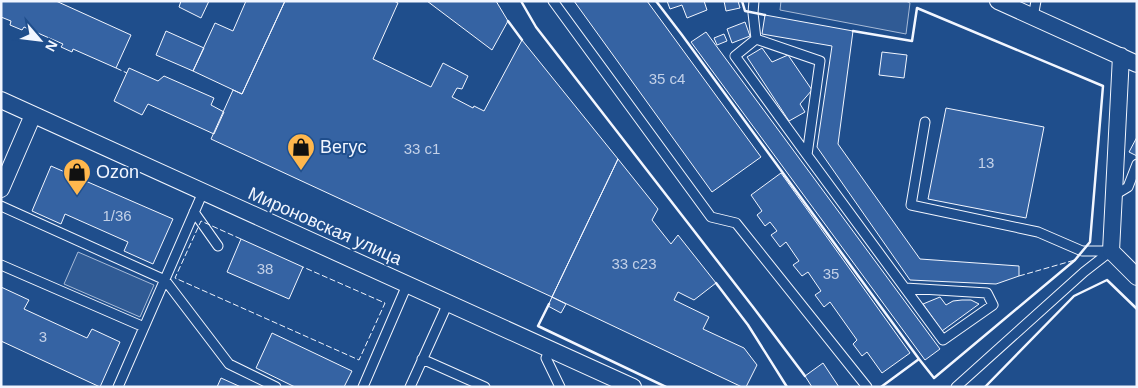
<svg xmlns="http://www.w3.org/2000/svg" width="1138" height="388" font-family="Arial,sans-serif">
	<rect width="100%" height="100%" fill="#1f4e8c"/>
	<path fill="#305b95" stroke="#a8bbd7" d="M 781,1 L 906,1 L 910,3 L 906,34 L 780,10 Z
		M 78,252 L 154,285 L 140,317 L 64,284 Z"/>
	<path fill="#3563a3" stroke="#f2f6ff" d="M 1,1 L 56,1 L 131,35 L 116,68 L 73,49 L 72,52 L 61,47 L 63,44 L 24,27 L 22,30 L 10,25 L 11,21 L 1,17 Z
		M 181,1 L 209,1 L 201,18 L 179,7 Z
		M 246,1 L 285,1 L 242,94 L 193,71 L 215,23 L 233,31 Z
		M 285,1 L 394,1 L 398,3 L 373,59 L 431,87 L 443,63 L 468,76 L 462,89 L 457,88 L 452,97 L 473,108 L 474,106 L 484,111 L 522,40 L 618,159 L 552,297 L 211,139 L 233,90 L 242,94 Z
		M 427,1 L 496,1 L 508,21 L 492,50 Z
		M 574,1 L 647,1 L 761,157 L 712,192 Z
		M 667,1 L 704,1 L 707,10 L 687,18 L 682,5 L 670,9 Z
		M 724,1 L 738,1 L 740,8 L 726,11 Z
		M 765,15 L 853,31 L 838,144 L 920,259 L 1019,266 L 1019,276 L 996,284 L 910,280 L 817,147 L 832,46 L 762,34 Z
		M 745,22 L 750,36 L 732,43 L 727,29 Z
		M 166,31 L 204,48 L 193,71 L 156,55 Z
		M 706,32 L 940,349 L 925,360 L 691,42 Z
		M 724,34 L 727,41 L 717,45 L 714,38 Z
		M 762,48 L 772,62 L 788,55 L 812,90 L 800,104 L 805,112 L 789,121 L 747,57 Z
		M 882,52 L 907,55 L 904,78 L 879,75 Z
		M 129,68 L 158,81 L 164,76 L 214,98 L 211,105 L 224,112 L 214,134 L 148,104 L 142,115 L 114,101 Z
		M 946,108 L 1044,127 L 1026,218 L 928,199 Z
		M 1137,137 L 1137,156 L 1129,152 Z
		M 618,159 L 658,209 L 652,220 L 671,244 L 678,235 L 716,283 L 694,300 L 678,292 L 674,300 L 709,317 L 703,329 L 744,348 L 757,365 L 746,387 L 742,387 L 552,297 Z
		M 51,166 L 173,219 L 153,264 L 124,251 L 128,242 L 65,214 L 61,224 L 32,211 Z
		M 781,173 L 910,353 L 882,373 L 867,352 L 862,356 L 853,344 L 857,340 L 830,302 L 824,307 L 815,295 L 821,291 L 808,272 L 802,276 L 793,265 L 799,261 L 786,242 L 780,247 L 771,235 L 777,231 L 770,222 L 765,226 L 757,215 L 762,211 L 751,195 Z
		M 241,239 L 303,267 L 289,299 L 227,272 Z
		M 1,287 L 29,300 L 24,309 L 87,338 L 92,329 L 120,342 L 100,387 L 1,341 Z
		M 552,297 L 566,304 L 561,313 L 548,306 Z
		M 940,297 L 946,305 L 953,301 L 962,300 L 971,300 L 979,304 L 942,331 L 923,304 Z
		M 272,333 L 352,371 L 344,387 L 295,387 L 256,368 Z
		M 823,363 L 839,387 L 812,387 L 805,376 Z
		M 221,378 L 241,387 L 217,387 Z"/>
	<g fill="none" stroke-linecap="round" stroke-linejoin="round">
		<g stroke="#f2f6ff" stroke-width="11">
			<path id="service" d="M 553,1 L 711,217 L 736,223 L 867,387
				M 754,1 L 753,13 L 756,39 L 820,61 L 807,155 L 943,340 L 993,305 L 987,293 L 905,288
				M 1033,17 L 1036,1
				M 756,39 L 735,56 L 807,155
				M 925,122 L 911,205 L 1038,232 L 1082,251 L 1111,251
				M 1113,196 L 1128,187 L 1137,164
				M 1,206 L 165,280 L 229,364 L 276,387
				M 194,212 L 218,246
				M 1,265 L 144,327
				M 550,349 L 546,358 L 560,387
				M 422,359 L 485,387
				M 118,387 L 203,192
				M 363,387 L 407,285
				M 410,387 L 448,303
				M 956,387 L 1084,272 L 1111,251"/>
		</g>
		<g stroke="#f2f6ff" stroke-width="18">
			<path id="minor" d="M 998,1 L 1137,64
				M 1121,56 L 1111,251 L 1137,277
				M 1,100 L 633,387
				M 1,189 L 33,115"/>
		</g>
		<use href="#service" stroke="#1f4e8c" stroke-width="9"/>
		<use href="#minor" stroke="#1f4e8c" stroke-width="16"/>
		<path stroke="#f2f6ff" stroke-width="1" stroke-dasharray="6 2.5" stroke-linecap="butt" d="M 116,68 L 127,73
			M 241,239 L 201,221 L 175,278 L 359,360 L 385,303 L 303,267
			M 1019,276 L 1075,260"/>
		<path stroke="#f2f6ff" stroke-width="2.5" d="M 521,1 L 536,27 L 753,307 L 805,376
			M 656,1 L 682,35 L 919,359 L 934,378 L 1075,260 L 1090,242 L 1103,86 L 917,8 L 912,41 L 853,31
			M 742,1 L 745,11 L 765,15
			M 508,21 L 522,40
			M 716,283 L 748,325 L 787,387
			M 549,304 L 538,326 L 666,387
			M 881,387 L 919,359
			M 985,387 L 1074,296 L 1107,280 L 1137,309"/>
	</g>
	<defs>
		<g id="shop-pin" transform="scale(1.4375)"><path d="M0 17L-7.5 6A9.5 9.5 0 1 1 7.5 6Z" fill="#ffb74d" stroke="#1f4e8c"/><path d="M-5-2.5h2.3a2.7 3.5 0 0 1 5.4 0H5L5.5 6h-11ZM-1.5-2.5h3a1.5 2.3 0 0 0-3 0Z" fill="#111"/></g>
	</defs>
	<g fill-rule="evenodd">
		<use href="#shop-pin" x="301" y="147"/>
		<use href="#shop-pin" x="77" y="172"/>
	</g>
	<g text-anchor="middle" stroke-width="4" stroke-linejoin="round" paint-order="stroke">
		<g font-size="15" fill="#c3d1e8">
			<text x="667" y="84">35 с4</text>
			<text x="422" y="154">33 с1</text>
			<text x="986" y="168">13</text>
			<text x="117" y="221">1/36</text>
			<text x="634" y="269">33 с23</text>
			<text x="265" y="274">38</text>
			<text x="831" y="279">35</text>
			<text x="43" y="342">3</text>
		</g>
		<g font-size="18" fill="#f2f6ff" stroke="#1f4e8c" text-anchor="start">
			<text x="320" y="153">Вегус</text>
			<text x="96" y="178">Ozon</text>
		</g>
		<g font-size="18" fill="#f2f6ff" stroke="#1f4e8c">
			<text transform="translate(325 226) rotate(24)" y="6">Мироновская улица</text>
		</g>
	</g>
	<rect width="1138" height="388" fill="none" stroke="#f2f6ff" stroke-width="5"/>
	<g transform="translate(40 40) rotate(118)" stroke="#1f4e8c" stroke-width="4" paint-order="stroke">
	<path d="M0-4L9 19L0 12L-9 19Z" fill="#f2f6ff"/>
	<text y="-8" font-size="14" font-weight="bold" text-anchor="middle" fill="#f2f6ff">N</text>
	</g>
</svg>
